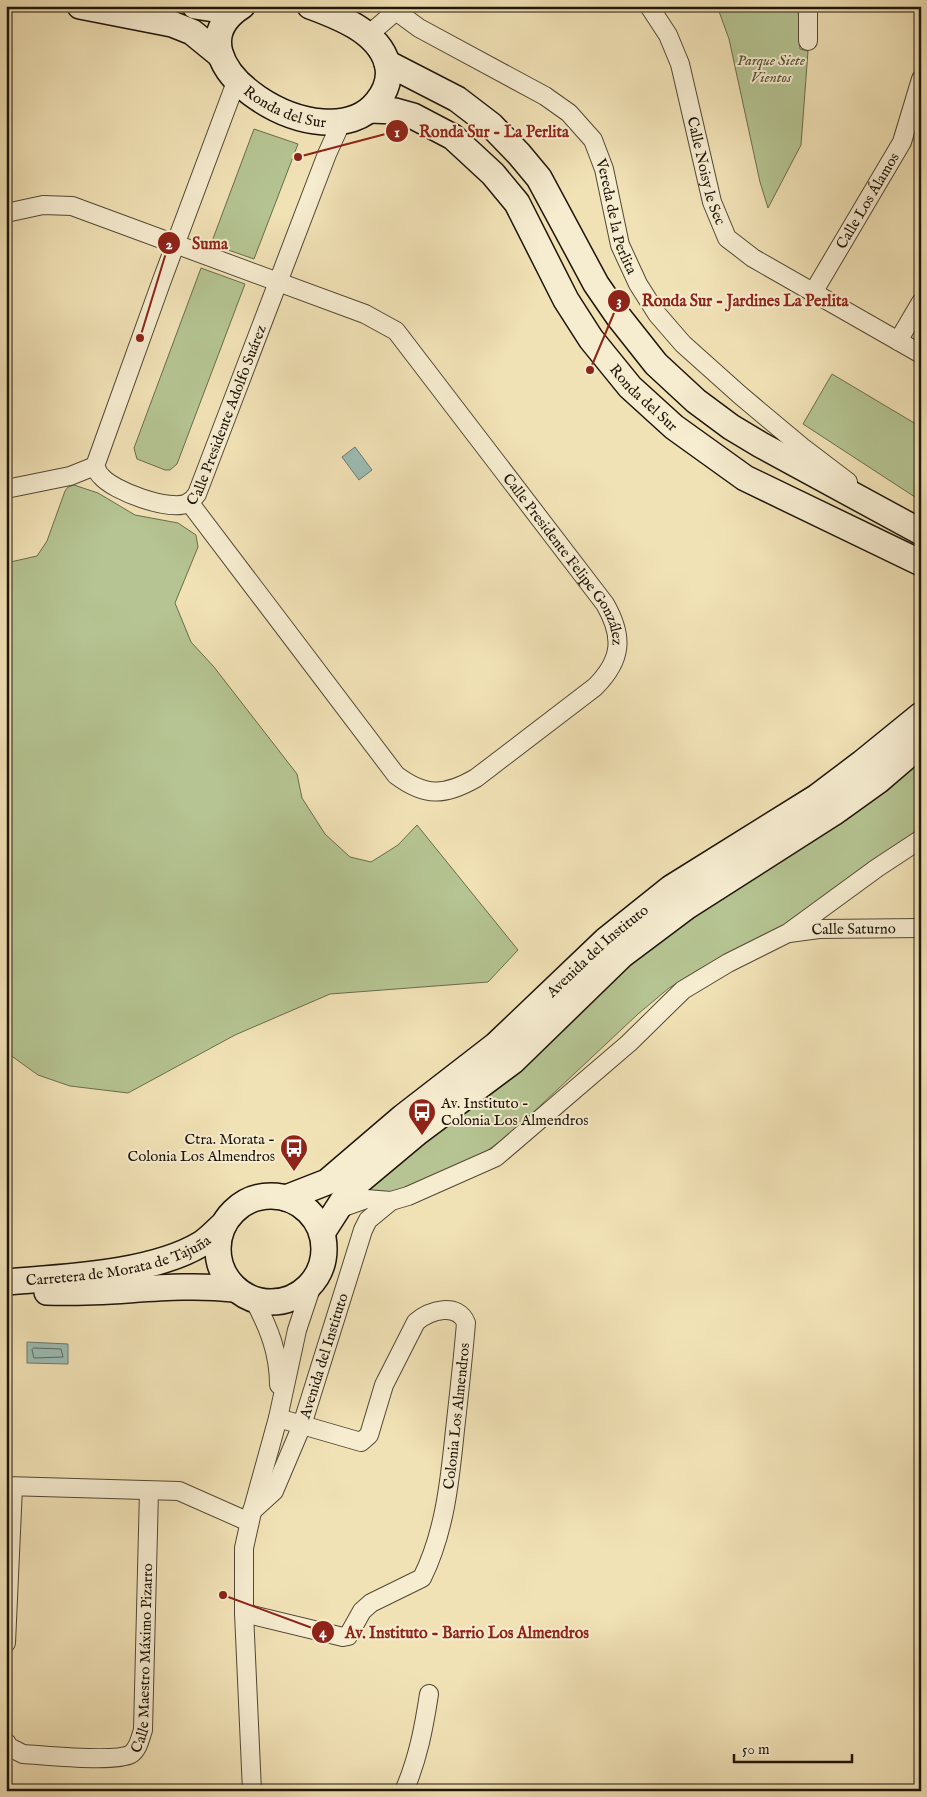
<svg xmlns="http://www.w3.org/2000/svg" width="927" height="1797" font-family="'IM FELL English',serif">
	<rect width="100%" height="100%" fill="#f1e2b6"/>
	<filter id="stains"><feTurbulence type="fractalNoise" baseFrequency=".004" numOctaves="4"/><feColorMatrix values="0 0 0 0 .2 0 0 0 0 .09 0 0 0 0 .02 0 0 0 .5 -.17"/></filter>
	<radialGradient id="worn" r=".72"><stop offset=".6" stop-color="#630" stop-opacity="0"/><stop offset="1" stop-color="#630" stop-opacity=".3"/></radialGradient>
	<path fill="#b5c492" stroke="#6a6c4d" d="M 717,6 L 798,6 L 800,49 L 808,51 L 801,145 L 768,208 L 760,182 L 729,39 Z
		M 254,129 L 298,144 L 254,259 L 211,244 Z
		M 201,268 L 245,284 L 177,464 L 170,470 L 165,470 L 137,459 L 134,448 Z
		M 832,374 L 921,427 L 921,501 L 803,424 Z
		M 74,485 L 98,493 L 135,515 L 178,523 L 196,535 L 198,547 L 175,603 L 191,642 L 214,667 L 297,774 L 302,798 L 325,834 L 350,857 L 371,862 L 398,845 L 417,825 L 518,950 L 488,982 L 330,994 L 235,1035 L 128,1093 L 70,1086 L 38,1075 L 6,1052 L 6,563 L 37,556 L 47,541 L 65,491 L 68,487 Z
		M 921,755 L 921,831 L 784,926 L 698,970 L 669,988 L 638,1014 L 510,1134 L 484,1153 L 431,1181 L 389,1193 L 377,1192 L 355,1195 L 627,962 Z"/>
	<path fill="#9cbdb5" stroke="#6a7a70" d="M 355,447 L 372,470 L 359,480 L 342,457 Z
		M 27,1342 L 68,1344 L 68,1364 L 27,1363 Z"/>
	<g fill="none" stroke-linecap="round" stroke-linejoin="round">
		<path stroke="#5d695e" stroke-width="1" d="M 34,1348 L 61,1349 L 63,1357 L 34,1358 L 32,1350 Z"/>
		<g stroke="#534834" stroke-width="20">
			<g id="street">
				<path id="s1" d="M 389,6 L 419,28 L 545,96 L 569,113 L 593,140 L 604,169 L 620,245 L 638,284 L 657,314 L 683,344 L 740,395 L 802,447 L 848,482"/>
				<path id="s2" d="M 649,6 L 668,35 L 680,64 L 712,202 L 727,238 L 753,258 L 921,354"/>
				<path d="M 808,6 L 808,41"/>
				<path d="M 367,36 L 402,6"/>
				<path id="s3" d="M 236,82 L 162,280 L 95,466 C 97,469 98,474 101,476 C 113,491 170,512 188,503 C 191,501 195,497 197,494 L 327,154 L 341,123"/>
				<path id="s4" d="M 6,213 L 43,205 L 72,206 L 365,314 L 396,331 L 605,604 C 624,637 622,660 595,687 L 476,778 C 445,796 425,797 396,775 L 189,502"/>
				<path id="s5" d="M 814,291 L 902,142 L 921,79"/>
				<path d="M 898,341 L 921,302"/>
				<path d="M 6,489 L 70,476 L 95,466"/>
				<path id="s6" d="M 789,933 L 819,929 L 921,928"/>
				<path d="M 338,1209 L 366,1199 L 391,1201 L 408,1196 L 496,1157 L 629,1043 L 683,990 L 728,963 L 788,933 L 877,868 L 921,839"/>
				<path d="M 254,1300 C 269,1328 279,1353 279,1385"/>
				<path d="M 6,1486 L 179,1491 L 249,1522"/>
				<path id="s7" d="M 252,1511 L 274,1491 L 302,1425 L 363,1230 L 368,1220 L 391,1201"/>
				<path id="s8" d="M 244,1613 L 343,1637 L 348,1636 L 362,1611 L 371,1603 L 422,1578 C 445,1532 450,1479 455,1430 C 459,1394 463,1359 466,1323 C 458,1302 430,1310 416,1322 L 384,1385 L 369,1435 L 361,1442 L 278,1418"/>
				<path d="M 6,1643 L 13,1487"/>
				<path id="s9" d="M 6,1742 L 9,1747 L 23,1754 C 44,1755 115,1763 131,1754 C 139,1748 140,1738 143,1730 L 149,1491"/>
				<path d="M 252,1791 L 244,1613 L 244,1548 L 252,1512 L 278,1418 L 297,1330 L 312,1285"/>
				<path d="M 404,1791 C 418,1759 424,1727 429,1694"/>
			</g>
		</g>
		<g stroke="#1e1508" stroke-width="28">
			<g id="secondary">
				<path d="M 80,6 L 172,24 L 192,32 L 219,54"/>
				<path d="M 195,6 L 233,12"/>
				<path id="s10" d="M 242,6 C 157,59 325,167 377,102 C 386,91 391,77 387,63 C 378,31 337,16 310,6"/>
				<path d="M 387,63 L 457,99 L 491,125 L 519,154 L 539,178 L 596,284 L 618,316 L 656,364 L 696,401 L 731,427 L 761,445 L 921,532"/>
				<path id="s11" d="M 371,110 L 395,111 L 413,116 L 453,137 L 493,174 L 517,203 L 566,300 L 591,339 L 630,387 L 674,427 L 745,478 L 921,563"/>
				<circle cx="271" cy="1249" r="53"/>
				<path id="s12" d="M 286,1198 L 327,1182 L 403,1117 L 496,1045 L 606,940 L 671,888 L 817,797 L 862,763 L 921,715"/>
				<path d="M 322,1233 L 351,1188 L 418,1132 L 513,1061 L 622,955 L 686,907 L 833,813 L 879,780 L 921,744"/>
				<path id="s13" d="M 6,1282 C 64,1277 151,1274 201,1244 C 209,1239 216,1231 224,1224"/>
				<path d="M 47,1292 C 110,1295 172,1282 234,1289"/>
			</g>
		</g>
		<use href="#street" stroke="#f6ecd0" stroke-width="18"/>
		<use href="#secondary" stroke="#f6ecd0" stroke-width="25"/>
	</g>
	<defs>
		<g id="bus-pin" transform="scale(1.4375)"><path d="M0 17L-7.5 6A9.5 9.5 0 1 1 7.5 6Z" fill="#8f2418" stroke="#f6ecd0"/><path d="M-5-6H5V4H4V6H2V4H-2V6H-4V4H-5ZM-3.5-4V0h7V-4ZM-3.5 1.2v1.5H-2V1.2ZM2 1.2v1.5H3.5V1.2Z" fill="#fff"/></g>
	</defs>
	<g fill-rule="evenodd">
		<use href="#bus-pin" x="422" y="1112"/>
		<use href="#bus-pin" x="294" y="1148"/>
	</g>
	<g text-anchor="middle" stroke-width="4" stroke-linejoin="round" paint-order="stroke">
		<g font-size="15" font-style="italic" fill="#535238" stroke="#f6ecd0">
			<text x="771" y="65">Parque Siete<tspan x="771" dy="17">Vientos</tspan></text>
		</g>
		<g font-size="15" fill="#1e1508" stroke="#f6ecd0">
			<text dy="5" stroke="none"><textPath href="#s10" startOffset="145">Ronda del Sur</textPath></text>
			<text dy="5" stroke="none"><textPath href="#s2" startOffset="176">Calle Noisy le Sec</textPath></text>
			<text dy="5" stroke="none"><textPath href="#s5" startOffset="105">Calle Los Álamos</textPath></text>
			<text dy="5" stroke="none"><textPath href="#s1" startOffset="326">Vereda de la Perlita</textPath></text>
			<text dy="5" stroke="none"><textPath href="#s11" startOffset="414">Ronda del Sur</textPath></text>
			<text dy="5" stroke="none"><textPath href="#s3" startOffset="612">Calle Presidente Adolfo Suárez</textPath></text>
			<text dy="5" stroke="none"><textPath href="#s4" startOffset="699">Calle Presidente Felipe González</textPath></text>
			<text dy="5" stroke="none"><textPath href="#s6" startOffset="65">Calle Saturno</textPath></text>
			<text dy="5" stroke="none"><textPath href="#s12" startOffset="400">Avenida del Instituto</textPath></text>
			<text dy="5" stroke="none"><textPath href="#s13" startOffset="115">Carretera de Morata de Tajuña</textPath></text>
			<text dy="5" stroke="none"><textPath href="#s7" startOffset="174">Avenida del Instituto</textPath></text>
			<text dy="5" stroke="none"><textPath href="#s8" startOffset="371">Colonia Los Almendros</textPath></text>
			<text dy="5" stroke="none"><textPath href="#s9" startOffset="229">Calle Maestro Máximo Pizarro</textPath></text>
		</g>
		<g font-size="15" fill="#1e1508" stroke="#f6ecd0" text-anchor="start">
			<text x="441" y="1108">Av. Instituto -<tspan x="441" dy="17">Colonia Los Almendros</tspan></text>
			<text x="275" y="1144" text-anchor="end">Ctra. Morata -<tspan x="275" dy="17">Colonia Los Almendros</tspan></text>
		</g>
	</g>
	<path fill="none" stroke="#8f2418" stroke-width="2" d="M298 157L397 131M140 338L169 243M590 370L619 301M223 1595L323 1632"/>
	<g fill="#8f2418" stroke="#f6ecd0" stroke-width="2">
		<circle cx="298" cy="157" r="5"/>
		<circle cx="140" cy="338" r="5"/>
		<circle cx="590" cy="370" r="5"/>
		<circle cx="223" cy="1595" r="5"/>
		<circle cx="397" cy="131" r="12"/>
		<circle cx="169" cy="243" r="12"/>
		<circle cx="619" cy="301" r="12"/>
		<circle cx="323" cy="1632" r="12"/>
	</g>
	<g font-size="15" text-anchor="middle" font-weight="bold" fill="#fff">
		<text x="397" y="137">1</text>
		<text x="169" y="249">2</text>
		<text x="619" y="306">3</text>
		<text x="323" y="1637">4</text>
	</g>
	<g font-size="16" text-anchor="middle" font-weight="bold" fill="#8f2418" stroke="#f6ecd0" stroke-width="4" stroke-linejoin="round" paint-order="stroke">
		<text x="494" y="137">Ronda Sur - La Perlita</text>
		<text x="210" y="249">Suma</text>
		<text x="745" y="306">Ronda Sur - Jardines La Perlita</text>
		<text x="467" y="1638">Av. Instituto - Barrio Los Almendros</text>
	</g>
	<rect width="927" height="1797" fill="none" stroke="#f1e2b6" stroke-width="25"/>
	<rect x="8" y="8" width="912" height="1782" fill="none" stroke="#1e1508" stroke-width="2.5"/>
	<rect x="12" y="12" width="902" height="1772" fill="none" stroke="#1e1508"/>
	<path d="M734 1754v8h118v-8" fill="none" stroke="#1e1508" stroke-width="2.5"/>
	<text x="742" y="1754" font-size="15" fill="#1e1508" stroke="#f6ecd0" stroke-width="4" paint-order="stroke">50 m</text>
	<rect width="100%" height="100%" filter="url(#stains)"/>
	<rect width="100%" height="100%" fill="url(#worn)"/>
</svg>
